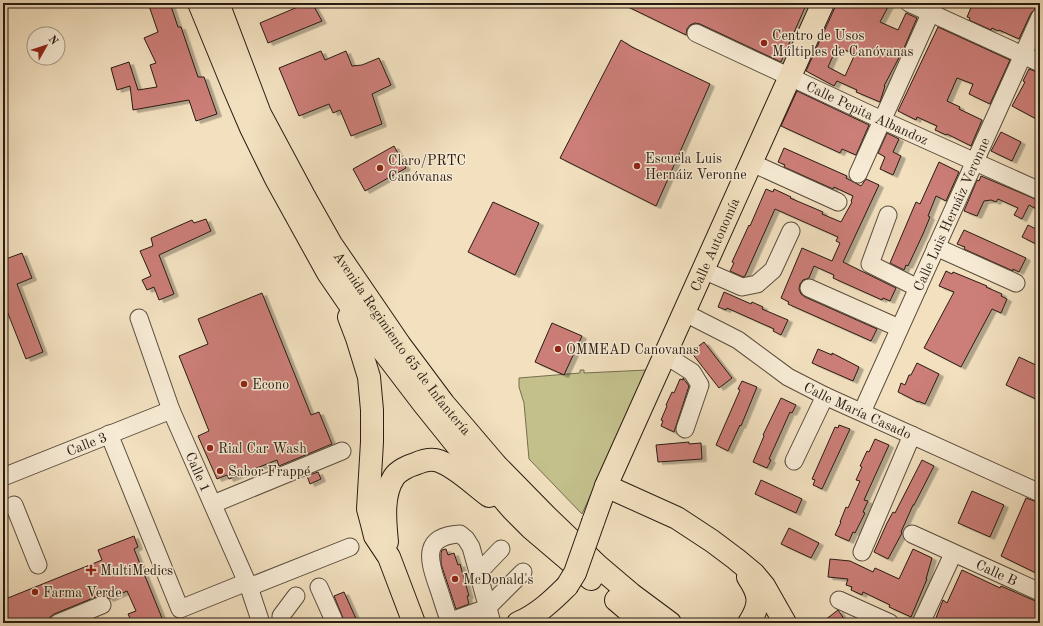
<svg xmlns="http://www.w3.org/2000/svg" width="1043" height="626" font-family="'Old Standard TT',serif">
	<defs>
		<filter id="shadow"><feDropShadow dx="4.5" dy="2.5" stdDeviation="0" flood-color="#0004"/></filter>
	</defs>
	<rect width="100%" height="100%" fill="#f2e0bf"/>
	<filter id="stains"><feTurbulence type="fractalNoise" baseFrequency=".005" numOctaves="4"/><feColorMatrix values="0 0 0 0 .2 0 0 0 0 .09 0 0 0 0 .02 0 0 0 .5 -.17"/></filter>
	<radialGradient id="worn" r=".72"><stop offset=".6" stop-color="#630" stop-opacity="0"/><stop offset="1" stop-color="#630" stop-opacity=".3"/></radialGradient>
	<path fill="#c3c08c" stroke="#766e4f" d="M 580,370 L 584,370 L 584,373 L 647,370 L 582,514 L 529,459 L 524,403 L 519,387 L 519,378 L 580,373 Z"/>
	<path fill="#cc7e78" stroke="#281c12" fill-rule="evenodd" filter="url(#shadow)" d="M 148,3 L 170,3 L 178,27 L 181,27 L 198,77 L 204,77 L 217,114 L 196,121 L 189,100 L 133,110 L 130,86 L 117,90 L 111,68 L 129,62 L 138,90 L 157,87 L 150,65 L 156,63 L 144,38 L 158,32 Z
		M 307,3 L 312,3 L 322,21 L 268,43 L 260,23 Z
		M 620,3 L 807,3 L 781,62 L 700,24 L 695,23 L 690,25 L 687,29 L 686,35 Z
		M 837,3 L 890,3 L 880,22 L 898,30 L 906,13 L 917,18 L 904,48 L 884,86 L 885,86 L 880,102 L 856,92 L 857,90 L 837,81 L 834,86 L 806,71 ZM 837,47 L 855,54 L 845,76 L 828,67 Z
		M 973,3 L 1036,3 L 1034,8 L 1035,9 L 1031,13 L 1019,39 L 999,30 L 998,31 L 992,28 L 991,30 L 969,20 L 970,18 L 967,17 Z
		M 938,27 L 1010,60 L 990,104 L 969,94 L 973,84 L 957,78 L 947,101 L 960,107 L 959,109 L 982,120 L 971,146 L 947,134 L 946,135 L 935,130 L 937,126 L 917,117 L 916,120 L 898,111 Z
		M 621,40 L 632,47 L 710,84 L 656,206 L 560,158 Z
		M 321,51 L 325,60 L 346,51 L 352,66 L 362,65 L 379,58 L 391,85 L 372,94 L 382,124 L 351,136 L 340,110 L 333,113 L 329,104 L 299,116 L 279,68 Z
		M 1029,69 L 1040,73 L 1040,121 L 1012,106 L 1025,82 L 1023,81 Z
		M 797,91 L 869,125 L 856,155 L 842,149 L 840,153 L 781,126 Z
		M 1001,132 L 1021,142 L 1012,161 L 991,151 Z
		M 887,133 L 899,139 L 893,152 L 901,156 L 893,175 L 880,169 L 885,157 L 878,153 Z
		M 394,146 L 406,168 L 365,191 L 353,169 Z
		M 784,148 L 847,176 L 846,178 L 861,186 L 866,179 L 879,185 L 843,262 L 896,288 L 890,301 L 883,298 L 882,300 L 833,278 L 834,275 L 814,266 L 809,278 L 803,280 L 800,284 L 799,289 L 801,294 L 805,297 L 877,329 L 871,341 L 788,304 L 789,302 L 781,298 L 802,248 L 832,261 L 840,243 L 836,241 L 838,237 L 775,209 L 745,276 L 743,277 L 730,271 L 734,263 L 732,262 L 749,225 L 750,226 L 766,189 L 773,192 L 774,189 L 791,197 L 790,198 L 823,212 L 822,214 L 841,222 L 852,202 L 851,201 L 853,196 L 834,187 L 833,189 L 784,167 L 785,165 L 778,162 Z
		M 939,162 L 959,172 L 946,201 L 936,196 L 928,216 L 930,217 L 923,234 L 908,266 L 906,265 L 904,270 L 890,263 L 916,202 L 920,204 Z
		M 981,176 L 1040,201 L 1040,211 L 1029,205 L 1022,219 L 1014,215 L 1018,208 L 998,199 L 996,202 L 991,200 L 984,201 L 977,216 L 964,211 L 977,180 L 979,181 Z
		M 493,202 L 539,223 L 515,275 L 468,252 Z
		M 206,219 L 211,231 L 159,255 L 174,294 L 159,300 L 154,287 L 147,290 L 142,280 L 151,276 L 140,251 L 153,246 L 151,238 L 192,220 L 194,223 Z
		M 1028,225 L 1040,231 L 1040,246 L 1022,237 Z
		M 964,230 L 1026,258 L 1019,272 L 1013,269 L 1013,271 L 964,249 L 965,247 L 957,244 Z
		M 22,253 L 32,278 L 17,284 L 43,352 L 26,359 L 3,301 L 3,260 Z
		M 946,271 L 952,274 L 953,272 L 987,286 L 986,287 L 1002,294 L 1001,296 L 1007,299 L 1001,313 L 992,309 L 961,367 L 924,348 L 954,292 L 939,286 Z
		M 724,292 L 751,304 L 752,302 L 763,307 L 762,309 L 788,320 L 781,335 L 773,331 L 774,329 L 727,308 L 726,310 L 718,307 Z
		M 262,293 L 311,415 L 319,412 L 332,444 L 279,466 L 277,460 L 229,479 L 227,475 L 217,479 L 198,436 L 209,431 L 179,356 L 208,344 L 198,319 Z
		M 552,323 L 582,336 L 564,375 L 535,362 Z
		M 704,342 L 732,378 L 719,388 L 691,352 Z
		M 818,349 L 832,355 L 832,353 L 859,367 L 853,381 L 812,363 Z
		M 1019,357 L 1040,367 L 1040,401 L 1006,385 Z
		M 917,363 L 939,374 L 925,404 L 918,401 L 918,402 L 898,392 L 901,383 L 905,385 L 909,375 L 911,375 Z
		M 683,378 L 689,386 L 674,432 L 661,426 L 663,421 L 661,420 L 667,406 L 666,405 L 672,392 L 674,393 L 680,379 L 683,380 Z
		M 742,381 L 757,387 L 741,426 L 740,425 L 728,451 L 716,445 L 740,390 L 738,389 Z
		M 781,398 L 796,405 L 792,413 L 790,412 L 769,459 L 771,460 L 767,468 L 753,462 L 764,436 L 763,435 Z
		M 839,425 L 850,429 L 822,489 L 813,485 L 815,480 L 812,479 L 835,427 L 838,428 Z
		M 875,439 L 889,445 L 864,500 L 868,501 L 863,512 L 865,513 L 855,533 L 853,532 L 849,541 L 835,535 L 841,522 L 840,522 L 846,507 L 848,508 L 860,481 L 856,480 L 862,467 L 860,466 L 867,451 L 869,452 Z
		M 689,442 L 689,444 L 701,443 L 702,459 L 658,462 L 656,445 Z
		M 922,460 L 934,466 L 914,505 L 913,505 L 901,532 L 902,533 L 888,559 L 874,552 L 887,523 L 893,512 L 895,513 Z
		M 318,472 L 321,479 L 310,484 L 307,476 Z
		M 761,480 L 802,499 L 796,513 L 755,494 Z
		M 972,491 L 1004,505 L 990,537 L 958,523 Z
		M 1026,498 L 1040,503 L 1040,575 L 1001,556 Z
		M 789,528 L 819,543 L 811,558 L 781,544 Z
		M 134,536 L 138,547 L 134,549 L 164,623 L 132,623 L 128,614 L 136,611 L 127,591 L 109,599 L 104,595 L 98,596 L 54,614 L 50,617 L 48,623 L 3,623 L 3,600 L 102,560 L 98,550 Z
		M 446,549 L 448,555 L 454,553 L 458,565 L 460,564 L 469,596 L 467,596 L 469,604 L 456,609 L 441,564 L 441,553 L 442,550 Z
		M 913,549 L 932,558 L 926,579 L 927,579 L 911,617 L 889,607 L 890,605 L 863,592 L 862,595 L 851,590 L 852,587 L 846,585 L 848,579 L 828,577 L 830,559 L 850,561 L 873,572 L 875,568 L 899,579 Z
		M 962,570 L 1000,588 L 1001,586 L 1040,603 L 1040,623 L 934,623 L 943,600 L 947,603 Z
		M 344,592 L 358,623 L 345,623 L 334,596 Z
		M 838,610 L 847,623 L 821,623 Z"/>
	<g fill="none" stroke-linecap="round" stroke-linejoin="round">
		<g stroke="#5a4d3d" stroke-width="19">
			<g id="minor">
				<path d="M 909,3 L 1040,63"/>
				<path id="s1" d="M 696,33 L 882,120 L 1040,191"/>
				<path d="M 752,163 L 838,202"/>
				<path d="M 858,174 L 935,3"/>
				<path d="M 888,215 L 870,264 L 918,288"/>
				<path d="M 936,247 L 1016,283"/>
				<path d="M 703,270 L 742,287 L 757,284 L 773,270 L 791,231"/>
				<path d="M 809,288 L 899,328"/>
				<path id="s2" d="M 685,313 L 738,340 L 788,377 L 825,396 L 1040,493"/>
				<path id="s3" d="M 139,318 L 171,410 L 249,587 L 261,623"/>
				<path d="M 665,355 L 692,372 L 700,385 L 685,429"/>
				<path id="s4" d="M 862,412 L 1040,17"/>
				<path d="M 109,434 L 180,609 L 247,582"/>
				<path d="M 794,461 L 825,396"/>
				<path id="s5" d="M 3,477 L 171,410"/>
				<path d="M 213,504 L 342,451"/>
				<path d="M 14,505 L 38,565"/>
				<path id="s6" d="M 912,534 L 1040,592"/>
				<path d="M 862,552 L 912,435"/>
				<path d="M 478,573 L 501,549"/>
				<path d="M 249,587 L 350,547"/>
				<path d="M 319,587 L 335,623"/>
				<path d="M 839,600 L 890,623"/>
				<path d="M 58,623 L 102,605"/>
				<path d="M 281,623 L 281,616 L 296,596"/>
				<path d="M 492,623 L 471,547 L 466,539 L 460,534 C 423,536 428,558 437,584 C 441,595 444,606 448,617 L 454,620 L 487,608 L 523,572"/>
				<path d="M 921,623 L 953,554"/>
			</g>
		</g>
		<g stroke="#281c12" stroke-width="24">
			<g id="major">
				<path d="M 199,3 L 233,86 L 251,128 L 276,179 L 328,273 L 365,327 L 423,403 L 464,454 L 513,510 L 531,528 L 591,579"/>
				<path id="s7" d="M 218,3 L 260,114 L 305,198 L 331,244 L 400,345 L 444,404 L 496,465 L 546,516 L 598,566 L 631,594 L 670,623"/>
				<path d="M 349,317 L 357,338 L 369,377 L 372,410 L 372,442 L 368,509 L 372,524 L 375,536 L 389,557 L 414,623"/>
				<path d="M 606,486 L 677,518 L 712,541 L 736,559 L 754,574 L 764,586 L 785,623"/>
				<path id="s8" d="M 593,522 L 606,486 L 823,3"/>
				<path d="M 387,542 C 385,521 382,495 394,477 C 398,471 408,466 415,464 C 422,461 431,458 439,461 C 456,467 474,485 489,496"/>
				<path d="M 748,577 C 760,595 761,604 749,623"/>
				<path d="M 616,600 L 643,623"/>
				<path d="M 518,623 C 537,615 552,601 567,586"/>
			</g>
		</g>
		<use href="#minor" stroke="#f7ebd5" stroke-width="17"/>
		<use href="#major" stroke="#f2e0bf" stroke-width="22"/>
		<g stroke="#281c12" stroke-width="24" stroke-linecap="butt">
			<path id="major-bridge" d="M 567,586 L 575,573 L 593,522"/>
		</g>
		<use href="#major-bridge" stroke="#f2e0bf" stroke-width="22"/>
	</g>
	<g fill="#8f2418" stroke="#f7ebd5" stroke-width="1.5">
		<circle cx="764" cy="43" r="4"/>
		<circle cx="637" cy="166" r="4"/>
		<circle cx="380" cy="168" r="4"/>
		<circle cx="558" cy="349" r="4"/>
		<circle cx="244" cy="384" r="4"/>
		<circle cx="210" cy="448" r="4"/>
		<circle cx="220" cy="471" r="4"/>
		<path d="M89 564h4v4h4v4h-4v4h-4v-4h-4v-4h4z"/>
		<circle cx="455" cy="579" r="4"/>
		<circle cx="35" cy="592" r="4"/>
	</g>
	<g text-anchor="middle" stroke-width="3" stroke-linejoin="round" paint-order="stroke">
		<g font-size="14" fill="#281c12" stroke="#f7ebd5" text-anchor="start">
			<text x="772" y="40">Centro de Usos<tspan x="772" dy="16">Múltiples de Canóvanas</tspan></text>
			<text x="645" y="163">Escuela Luis<tspan x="645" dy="16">Hernáiz Veronne</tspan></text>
			<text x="388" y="165">Claro/PRTC<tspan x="388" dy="16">Canóvanas</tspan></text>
			<text x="566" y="354">OMMEAD Canovanas</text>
			<text x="252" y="389">Econo</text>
			<text x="218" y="453">Rial Car Wash</text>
			<text x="228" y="476">Sabor Frappé</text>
			<text x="100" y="575">MultiMedics</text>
			<text x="463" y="584">McDonald's</text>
			<text x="43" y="597">Farma Verde</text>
		</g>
		<g font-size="14" fill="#281c12" stroke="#f7ebd5">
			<text dy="5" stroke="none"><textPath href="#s1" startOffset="189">Calle Pepita Albandoz</textPath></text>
			<text dy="5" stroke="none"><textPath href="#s4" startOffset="217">Calle Luis Hernáiz Veronne</textPath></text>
			<text dy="5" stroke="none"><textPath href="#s8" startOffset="303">Calle Autonomía</textPath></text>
			<text dy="5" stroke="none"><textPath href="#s7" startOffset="389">Avenida Regimiento 65 de Infantería</textPath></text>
			<text dy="5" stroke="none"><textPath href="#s2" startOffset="199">Calle María Casado</textPath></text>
			<text dy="5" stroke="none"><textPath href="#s5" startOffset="90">Calle 3</textPath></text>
			<text dy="5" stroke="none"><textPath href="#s3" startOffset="165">Calle 1</textPath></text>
			<text dy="5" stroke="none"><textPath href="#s6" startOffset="93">Calle B</textPath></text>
		</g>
	</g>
	<rect width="1043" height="626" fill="none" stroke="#f2e0bf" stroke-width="16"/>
	<rect x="4" y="4" width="1035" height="618" fill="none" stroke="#281c12" stroke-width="2"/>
	<rect x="8" y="8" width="1027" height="610" fill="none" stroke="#281c12"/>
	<g transform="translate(46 46) rotate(51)"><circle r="19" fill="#f7ebd5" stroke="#a49887"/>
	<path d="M0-3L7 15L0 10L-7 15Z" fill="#8f2418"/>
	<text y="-6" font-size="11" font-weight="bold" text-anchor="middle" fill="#281c12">N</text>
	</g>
	<rect width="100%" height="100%" filter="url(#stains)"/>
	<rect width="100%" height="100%" fill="url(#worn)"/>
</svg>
